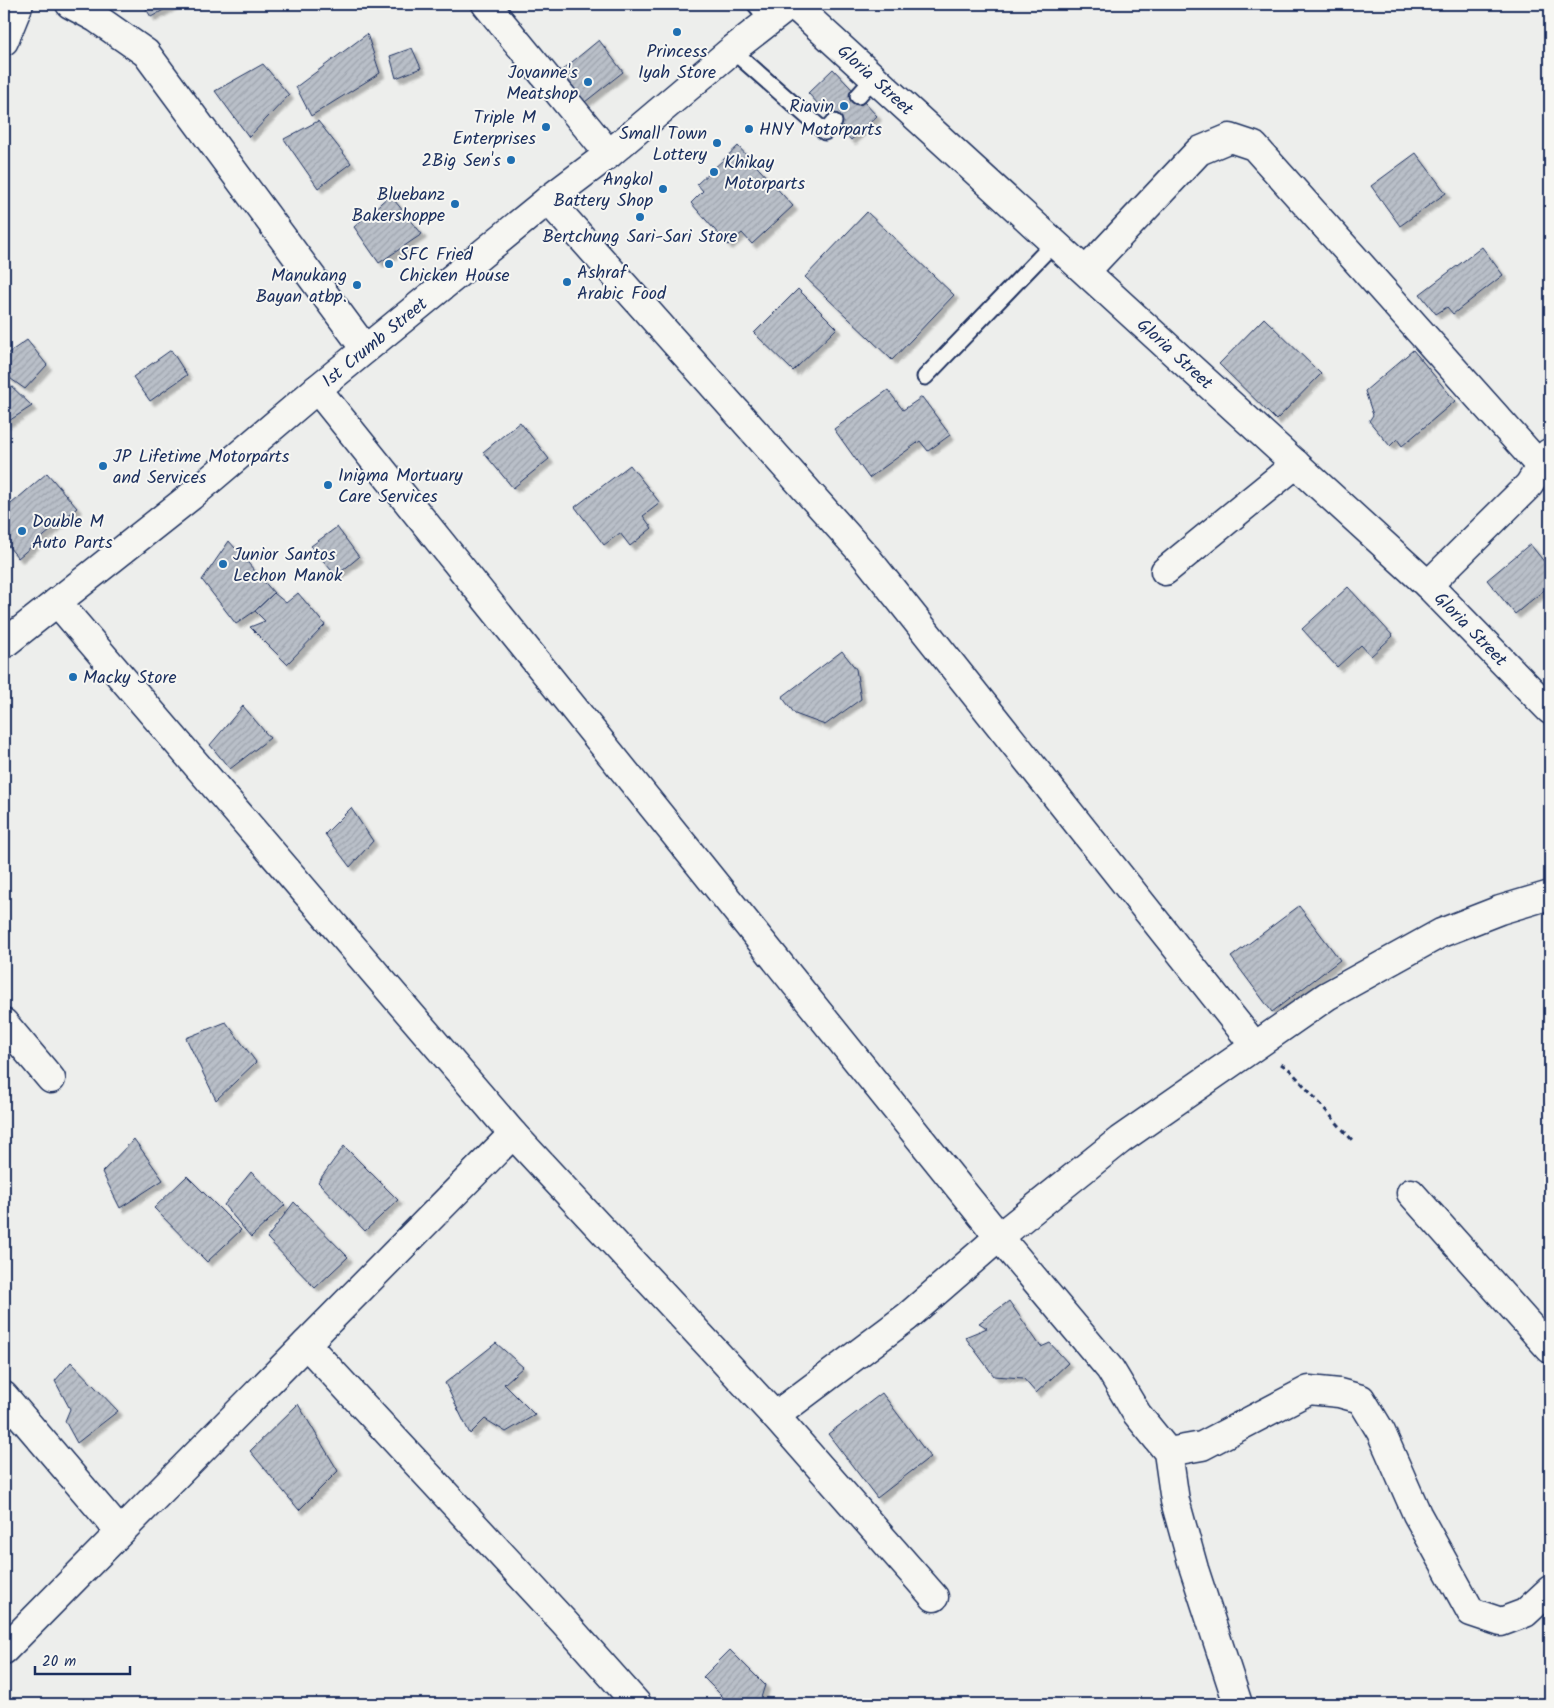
<svg xmlns="http://www.w3.org/2000/svg" width="1554" height="1708" font-family="Kalam,sans-serif">
	<defs>
		<pattern id="building-hatch" width="6" height="6" patternUnits="userSpaceOnUse" patternTransform="scale(1.25)"><rect width="6" height="6" fill="#b9bfc8"/><path d="M-1 1l2-2M0 6l6-6M5 7l2-2" fill="none" stroke="#9ea4ae"/></pattern>
		<filter id="shadow"><feDropShadow dx="4.5" dy="4.5" stdDeviation="1" flood-color="#0004"/></filter>
	</defs>
	<rect width="100%" height="100%" fill="#edeeec"/>
	<filter id="ink" filterUnits="userSpaceOnUse"><feTurbulence type="fractalNoise" baseFrequency=".02" numOctaves="2"/><feDisplacementMap in="SourceGraphic" scale="10" xChannelSelector="R" yChannelSelector="G"/><feConvolveMatrix kernelMatrix="1 2 1 2 8 2 1 2 1" color-interpolation-filters="sRGB"/></filter>
	<g filter="url(#ink)">
		<path fill="url(#building-hatch)" stroke="#1b2f5e" filter="url(#shadow)" d="M 143,4 L 174,4 L 151,17 Z
			M 367,34 L 380,73 L 311,116 L 296,87 Z
			M 599,40 L 623,72 L 585,102 L 561,71 Z
			M 412,48 L 421,68 L 396,78 L 390,56 Z
			M 263,64 L 289,95 L 249,137 L 215,91 Z
			M 833,69 L 877,116 L 851,140 L 808,93 Z
			M 318,121 L 351,163 L 318,188 L 284,139 Z
			M 738,146 L 793,206 L 752,244 L 742,233 L 728,245 L 691,203 L 703,191 L 697,184 Z
			M 1416,153 L 1446,193 L 1400,226 L 1371,186 Z
			M 390,195 L 422,234 L 379,263 L 354,227 Z
			M 867,212 L 954,295 L 892,360 L 805,277 Z
			M 1482,247 L 1503,275 L 1453,314 L 1447,307 L 1436,314 L 1420,294 Z
			M 798,289 L 837,328 L 793,371 L 754,333 Z
			M 1264,318 L 1321,374 L 1276,420 L 1219,364 Z
			M 27,340 L 47,365 L 25,389 L 4,374 L 4,356 Z
			M 171,350 L 187,375 L 150,401 L 133,377 Z
			M 1413,350 L 1455,401 L 1402,446 L 1397,439 L 1390,446 L 1369,421 L 1373,415 L 1365,391 Z
			M 7,382 L 32,406 L 4,424 L 4,386 Z
			M 888,390 L 903,410 L 922,397 L 950,435 L 928,451 L 920,441 L 869,478 L 834,429 Z
			M 520,422 L 549,459 L 513,488 L 483,452 Z
			M 630,465 L 660,503 L 643,516 L 652,528 L 630,546 L 620,533 L 604,545 L 575,507 Z
			M 47,473 L 77,508 L 18,558 L 4,541 L 4,510 Z
			M 337,527 L 359,557 L 336,576 L 311,546 Z
			M 229,541 L 274,593 L 255,611 L 236,624 L 202,580 Z
			M 1530,544 L 1550,569 L 1550,585 L 1515,614 L 1487,580 Z
			M 1348,587 L 1393,636 L 1371,656 L 1361,645 L 1337,667 L 1302,629 Z
			M 274,593 L 286,603 L 298,593 L 325,625 L 287,664 L 250,627 L 265,621 L 255,611 Z
			M 842,651 L 856,669 L 861,699 L 825,725 L 795,714 L 782,697 Z
			M 243,706 L 270,738 L 230,769 L 210,745 Z
			M 351,808 L 373,841 L 350,867 L 325,834 Z
			M 1299,906 L 1340,960 L 1272,1012 L 1231,957 Z
			M 226,1022 L 256,1062 L 216,1100 L 186,1038 Z
			M 134,1139 L 163,1180 L 120,1208 L 102,1172 Z
			M 344,1146 L 398,1200 L 365,1231 L 318,1182 Z
			M 251,1172 L 285,1205 L 251,1237 L 224,1205 Z
			M 187,1176 L 241,1230 L 207,1262 L 154,1208 Z
			M 294,1202 L 348,1257 L 315,1288 L 267,1238 Z
			M 1009,1301 L 1041,1347 L 1050,1343 L 1068,1363 L 1036,1393 L 1023,1378 L 994,1376 L 965,1337 L 987,1328 L 979,1323 Z
			M 496,1343 L 523,1367 L 504,1384 L 535,1415 L 506,1432 L 485,1419 L 470,1434 L 445,1383 Z
			M 71,1362 L 118,1411 L 77,1443 L 65,1421 L 70,1409 L 55,1381 Z
			M 882,1393 L 930,1457 L 877,1498 L 828,1434 Z
			M 298,1404 L 338,1471 L 299,1510 L 250,1451 Z
			M 730,1650 L 765,1685 L 759,1704 L 730,1704 L 703,1677 Z"/>
		<g fill="none" stroke-linecap="round" stroke-linejoin="round">
			<g stroke="#1b2f5e" stroke-width="19">
				<path id="lane" d="M 755,4 L 769,21
					M 732,50 L 825,132 L 834,122
					M 858,96 L 874,78
					M 925,377 L 1055,242"/>
			</g>
			<g stroke="#1b2f5e" stroke-width="31">
				<g id="street">
					<path d="M 70,4 L 96,18 L 146,53 L 365,349"/>
					<path d="M 486,4 L 609,154"/>
					<path id="s1" d="M 793,4 L 1428,585 L 1550,710"/>
					<path d="M 548,200 L 866,557 L 1254,1045"/>
					<path d="M 1086,271 L 1199,151 L 1230,138 L 1254,146 L 1541,467 L 1550,474"/>
					<path d="M 317,389 L 999,1237 L 1110,1369 L 1137,1414 L 1168,1452 L 1175,1501 L 1194,1569 L 1238,1704"/>
					<path d="M 1165,571 L 1296,464"/>
					<path d="M 1428,585 L 1529,485 L 1549,453"/>
					<path d="M 57,602 L 513,1134 L 775,1416 L 934,1597"/>
					<path d="M 4,1023 L 51,1079"/>
					<path d="M 1411,1193 L 1550,1349"/>
					<path d="M 306,1344 L 564,1622 L 637,1704"/>
					<path d="M 4,1396 L 120,1532"/>
					<path d="M 775,1416 L 907,1317 L 999,1237 L 1120,1140 L 1327,996 L 1441,933 L 1500,910 L 1550,895"/>
					<path d="M 1168,1452 L 1202,1446 L 1309,1390 L 1339,1393 L 1361,1399 L 1381,1432 L 1417,1514 L 1471,1612 L 1501,1622 L 1525,1613 L 1550,1590"/>
					<path d="M 4,1650 L 513,1134"/>
				</g>
			</g>
			<g stroke="#1b2f5e" stroke-width="31">
				<g id="secondary">
					<path d="M 4,41 L 19,4"/>
					<path id="s2" d="M 4,644 L 191,496 L 317,389 L 548,200 L 609,154 L 732,50 L 791,4"/>
				</g>
			</g>
			<path stroke="#1b2f5e" stroke-width="3" stroke-dasharray="5 4" stroke-linecap="butt" d="M 1281,1064 L 1290,1070 L 1353,1141"/>
			<use href="#lane" stroke="#f6f6f2" stroke-width="15"/>
			<use href="#street" stroke="#f6f6f2" stroke-width="28"/>
			<use href="#secondary" stroke="#f6f6f2" stroke-width="28"/>
		</g>
	</g>
	<g fill="#1f6fb2" stroke="#f6f6f2" stroke-width="2">
		<circle cx="677" cy="32" r="5"/>
		<circle cx="588" cy="82" r="5"/>
		<circle cx="844" cy="106" r="5"/>
		<circle cx="546" cy="127" r="5"/>
		<circle cx="749" cy="129" r="5"/>
		<circle cx="717" cy="143" r="5"/>
		<circle cx="511" cy="160" r="5"/>
		<circle cx="714" cy="172" r="5"/>
		<circle cx="663" cy="189" r="5"/>
		<circle cx="455" cy="204" r="5"/>
		<circle cx="640" cy="217" r="5"/>
		<circle cx="389" cy="264" r="5"/>
		<circle cx="567" cy="282" r="5"/>
		<circle cx="357" cy="285" r="5"/>
		<circle cx="103" cy="466" r="5"/>
		<circle cx="328" cy="485" r="5"/>
		<circle cx="22" cy="531" r="5"/>
		<circle cx="223" cy="564" r="5"/>
		<circle cx="73" cy="677" r="5"/>
	</g>
	<g text-anchor="middle" stroke-width="4" stroke-linejoin="round" paint-order="stroke">
		<g font-size="18" fill="#1b2f5e" stroke="#f6f6f2" text-anchor="start">
			<text x="677" y="57" text-anchor="middle">Princess<tspan x="677" dy="21">Iyah Store</tspan></text>
			<text x="578" y="78" text-anchor="end">Jovanne's<tspan x="578" dy="21">Meatshop</tspan></text>
			<text x="834" y="112" text-anchor="end">Riavin</text>
			<text x="536" y="123" text-anchor="end">Triple M<tspan x="536" dy="21">Enterprises</tspan></text>
			<text x="759" y="135">HNY Motorparts</text>
			<text x="707" y="139" text-anchor="end">Small Town<tspan x="707" dy="21">Lottery</tspan></text>
			<text x="501" y="166" text-anchor="end">2Big Sen's</text>
			<text x="724" y="168">Khikay<tspan x="724" dy="21">Motorparts</tspan></text>
			<text x="653" y="185" text-anchor="end">Angkol<tspan x="653" dy="21">Battery Shop</tspan></text>
			<text x="445" y="200" text-anchor="end">Bluebanz<tspan x="445" dy="21">Bakershoppe</tspan></text>
			<text x="640" y="242" text-anchor="middle">Bertchung Sari-Sari Store</text>
			<text x="399" y="260">SFC Fried<tspan x="399" dy="21">Chicken House</tspan></text>
			<text x="577" y="278">Ashraf<tspan x="577" dy="21">Arabic Food</tspan></text>
			<text x="347" y="281" text-anchor="end">Manukang<tspan x="347" dy="21">Bayan atbp.</tspan></text>
			<text x="113" y="462">JP Lifetime Motorparts<tspan x="113" dy="21">and Services</tspan></text>
			<text x="338" y="481">Inigma Mortuary<tspan x="338" dy="21">Care Services</tspan></text>
			<text x="32" y="527">Double M<tspan x="32" dy="21">Auto Parts</tspan></text>
			<text x="233" y="560">Junior Santos<tspan x="233" dy="21">Lechon Manok</tspan></text>
			<text x="83" y="683">Macky Store</text>
		</g>
		<g font-size="18" fill="#1b2f5e" stroke="#f6f6f2">
			<text dy="6" stroke="none"><textPath href="#s1" startOffset="112">Gloria Street</textPath></text>
			<text dy="6" stroke="none"><textPath href="#s2" startOffset="478">1st Crumb Street</textPath></text>
			<text dy="6" stroke="none"><textPath href="#s1" startOffset="518">Gloria Street</textPath></text>
			<text dy="6" stroke="none"><textPath href="#s1" startOffset="922">Gloria Street</textPath></text>
		</g>
	</g>
	<rect width="1554" height="1708" fill="none" stroke="#f6f6f2" stroke-width="20"/>
	<rect x="10" y="10" width="1534" height="1688" fill="none" stroke="#1b2f5e" stroke-width="2" filter="url(#ink)"/>
	<path d="M35 1666v8h95v-8" fill="none" stroke="#1b2f5e" stroke-width="2.5"/>
	<text x="42" y="1666" font-size="15" fill="#1b2f5e" stroke="#f6f6f2" stroke-width="4" paint-order="stroke">20 m</text>
</svg>
